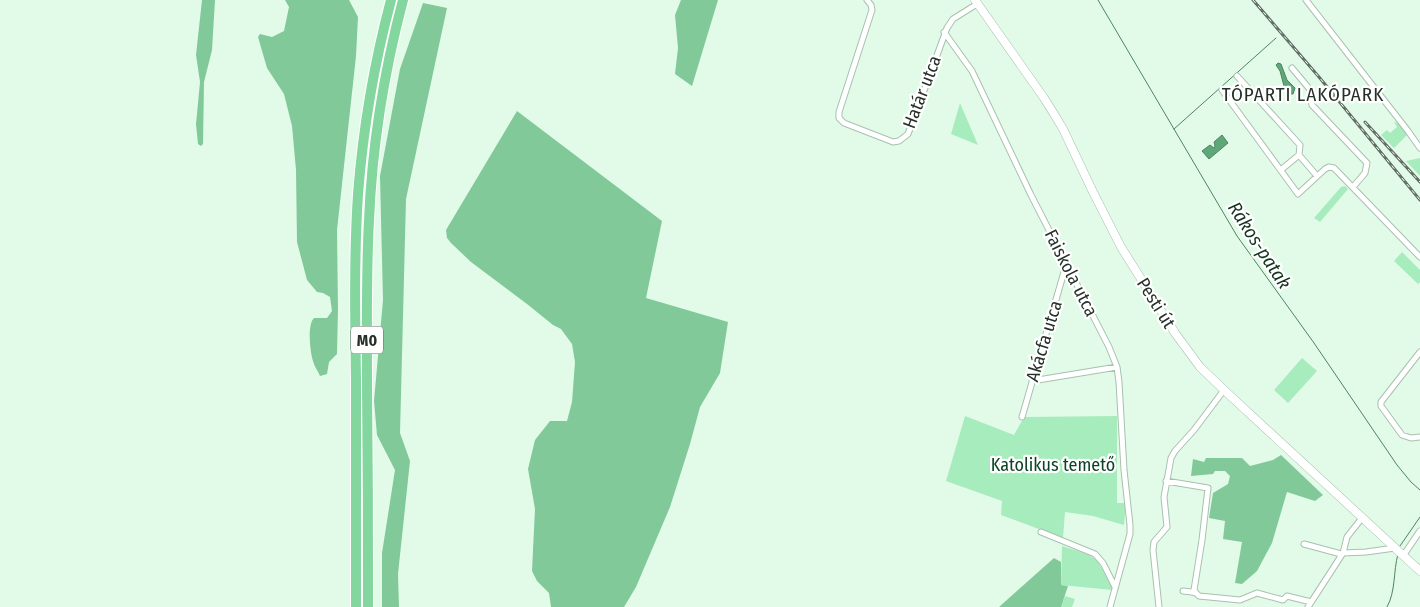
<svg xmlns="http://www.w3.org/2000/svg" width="1420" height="607" font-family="'Fira Sans Condensed',sans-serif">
	<rect width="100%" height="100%" fill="#e2fbe9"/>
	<path fill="#a7ecbc" d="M 960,103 L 978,145 L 951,134 Z
		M 1394,122 L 1399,123 L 1407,135 L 1394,148 L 1381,135 L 1387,130 L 1390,133 L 1397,127 Z
		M 1420,158 L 1420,176 L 1406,161 Z
		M 1345,186 L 1348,189 L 1320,222 L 1314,218 L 1341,187 Z
		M 1402,252 L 1420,270 L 1420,282 L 1418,284 L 1394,261 Z
		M 1302,358 L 1317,371 L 1288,403 L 1274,390 Z
		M 965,416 L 1014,435 L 1024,417 L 1117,416 L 1117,503 L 1126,503 L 1124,525 L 1093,516 L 1065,512 L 1063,538 L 1001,515 L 1002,501 L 946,481 Z
		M 1062,546 L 1087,554 L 1097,560 L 1112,587 L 1112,590 L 1061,585 Z
		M 1065,596 L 1075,599 L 1072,607 L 1061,607 Z"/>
	<path fill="#81c999" d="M 202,0 L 215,0 L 212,50 L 204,82 L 203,144 L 201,146 L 198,144 L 196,124 L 200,82 L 196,55 Z
		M 285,0 L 349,0 L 358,17 L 356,56 L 337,230 L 338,309 L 337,354 L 329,362 L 327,374 L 320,376 C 318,371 314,366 313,361 C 310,351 307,325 314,318 L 327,318 L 332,311 L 330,297 L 323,293 L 317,292 L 307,280 L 297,242 L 296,170 L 292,126 L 284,94 L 267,68 L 258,37 L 260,34 L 272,37 L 284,31 L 289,7 Z
		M 681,0 L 718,0 L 692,86 L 675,74 L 678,48 L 675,15 Z
		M 423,3 L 447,8 L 406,199 L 400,433 L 410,461 L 398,574 L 399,607 L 382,607 L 382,553 L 395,470 L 377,435 L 374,401 L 383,300 L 380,176 L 400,69 Z
		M 517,111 L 662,221 L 646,298 L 728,322 L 720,373 L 700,407 L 690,444 L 670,507 L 636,587 L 624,607 L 551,607 L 549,593 L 537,581 L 532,571 L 535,509 L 528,469 L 535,440 L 550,421 L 567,421 L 572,402 L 575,362 L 572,344 L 561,329 L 553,325 L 527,304 L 471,262 L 451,243 L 447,238 L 446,230 Z
		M 1281,455 L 1323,495 L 1315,501 L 1287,492 L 1272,543 L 1257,571 L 1242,584 L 1235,583 L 1242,542 L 1223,539 L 1225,521 L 1209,518 L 1213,493 L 1228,484 L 1230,476 L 1225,471 L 1215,471 L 1213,474 L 1191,476 L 1193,459 L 1204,462 L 1206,458 L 1242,458 L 1250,466 L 1273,460 Z
		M 1054,558 L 1061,562 L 1061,585 L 1068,586 L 1061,607 L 999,607 Z"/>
	<path fill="#5fa778" stroke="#4e8360" d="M 1278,63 L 1281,64 L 1287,80 L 1295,88 L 1293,94 L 1289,94 L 1284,86 L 1280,71 L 1276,65 Z
		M 1222,135 L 1228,143 L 1209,159 L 1202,151 L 1210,145 L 1214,148 L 1215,146 L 1214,142 Z"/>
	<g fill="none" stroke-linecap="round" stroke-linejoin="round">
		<path stroke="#4e8360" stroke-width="1" d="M 1098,0 L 1237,236 L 1314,343 L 1397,465 L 1411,482 L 1420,490
			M 1174,129 L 1276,38
			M 1400,546 L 1420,517
			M 1387,607 C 1396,591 1393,572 1398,554"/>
		<g stroke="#a8c1af" stroke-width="7">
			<path id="street" d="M 867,0 L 871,5 L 872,10 L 839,112 L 839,118 L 844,123 L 893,142 L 899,141 L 908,134 L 947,28 L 953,19 L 977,4
				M 1306,0 L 1408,131 L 1420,148
				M 944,32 L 972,71 L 1031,195 L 1109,347 L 1117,367 L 1119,382 L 1124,470 L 1130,525 L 1130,534 L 1110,607
				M 1292,68 L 1312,92 L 1311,100 L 1312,105 L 1367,163 L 1365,173 L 1353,187
				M 1237,76 L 1300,145 L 1299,155 L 1317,176
				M 1222,90 L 1298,194 L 1325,169 L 1329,167 L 1334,168 L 1420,257
				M 1282,169 L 1299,155
				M 1420,352 L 1381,402 L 1381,406 L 1402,435 L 1411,438 L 1420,437
				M 1032,381 L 1117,367
				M 1022,417 L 1066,265
				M 1166,481 L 1208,488 L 1202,540 L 1194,590 L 1196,593 L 1199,596 L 1240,600 L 1257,593 L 1283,600 L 1287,596 L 1311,602
				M 1041,532 L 1095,554 L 1103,563 L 1115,587
				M 1304,544 L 1341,554
				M 1343,553 L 1366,552 L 1395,548
				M 1403,556 L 1420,531
				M 1183,591 L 1192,592 L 1196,593
				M 1159,607 L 1153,550 L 1154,542 L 1167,527 L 1164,497 L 1171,458 L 1175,451 L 1194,430 L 1224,390
				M 1308,607 L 1343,553 L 1347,537 L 1362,518"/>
		</g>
		<g stroke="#a8c1af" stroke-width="9">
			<path id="secondary" d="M 975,0 L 1044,98 L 1054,114 L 1063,129 L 1093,192 L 1121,247 L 1175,333 L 1200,367 L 1224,390 L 1420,571"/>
		</g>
		<g stroke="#fff" stroke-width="12">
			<path id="highway" d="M 356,607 C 356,531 356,455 356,380 C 355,318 354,256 358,194 C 363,129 374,64 391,0
				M 368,607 C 368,532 368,458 367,383 C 367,329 366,275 369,221 C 372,146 384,72 403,0"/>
		</g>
		<use href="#street" stroke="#fff" stroke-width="5"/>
		<use href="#secondary" stroke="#fff" stroke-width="8"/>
		<use href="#highway" stroke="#84d69f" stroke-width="10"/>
		<g stroke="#606f64" stroke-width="3">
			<path id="rail" d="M 1253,0 L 1319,77 L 1420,200
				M 1365,122 L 1420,182"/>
		</g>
		<use href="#rail" stroke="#fff" stroke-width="1" stroke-dasharray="4" stroke-linecap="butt"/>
	</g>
	<g text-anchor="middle" stroke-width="4.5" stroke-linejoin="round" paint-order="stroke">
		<rect fill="#fff" stroke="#676e69" stroke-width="1" x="351" y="326.5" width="32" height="27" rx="4"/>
		<g font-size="16" font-weight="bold" fill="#263029">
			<text x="367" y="346">M0</text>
		</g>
		<g font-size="18" fill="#263029" stroke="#fff">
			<text transform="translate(922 92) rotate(-69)" y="6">Határ utca</text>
			<text transform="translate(1071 273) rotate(63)" y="6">Faiskola utca</text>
			<text transform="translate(1156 303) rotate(58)" y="6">Pesti út</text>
			<text transform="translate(1044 341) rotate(-73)" y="6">Akácfa utca</text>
		</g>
		<g font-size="18" fill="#0c4425" stroke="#fff">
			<text x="1053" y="471">Katolikus temető</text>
		</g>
		<g font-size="19" letter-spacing="1" fill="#263029" stroke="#fff">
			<text x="1303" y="101">TÓPARTI LAKÓPARK</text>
		</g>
		<g font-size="19" font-style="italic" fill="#163521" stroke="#fff">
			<text transform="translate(1260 245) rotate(57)" y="7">Rákos-patak</text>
		</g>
	</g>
</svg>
